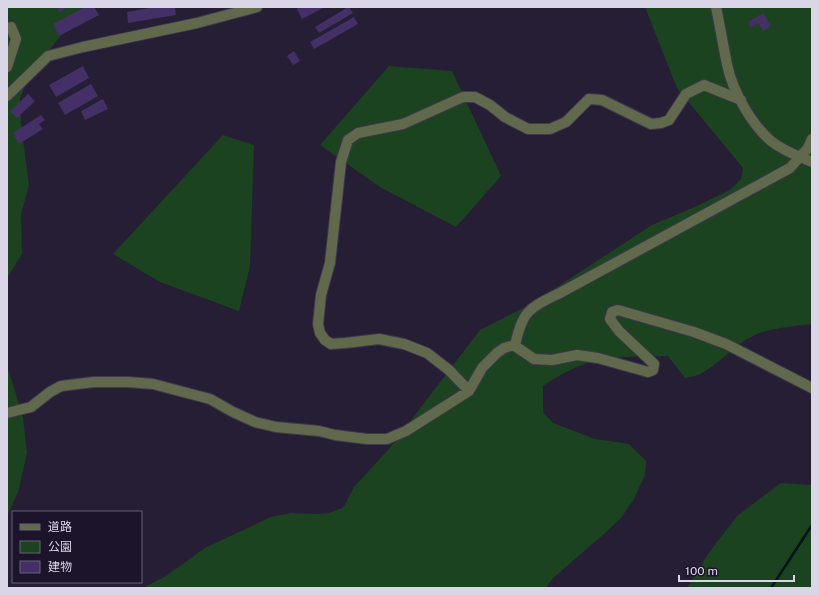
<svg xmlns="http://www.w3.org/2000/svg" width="819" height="595" font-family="'Public Sans','Noto Sans JP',sans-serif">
	<rect width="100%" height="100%" fill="#261e35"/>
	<path fill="#1c431f" d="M 7,7 L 83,7 L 30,75 L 20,98 L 21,125 L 29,185 L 21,214 L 22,254 L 7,278 Z
		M 645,7 L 812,7 L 812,324 C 795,326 770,328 755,335 C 734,344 720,364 700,374 C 696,376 690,377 685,378 L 668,356 C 643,357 615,355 591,362 C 573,367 558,376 543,386 L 543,412 L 553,423 L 569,429 L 595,439 L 629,444 L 646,461 L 645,475 L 634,499 L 621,518 L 604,534 L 552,579 L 546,588 L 143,588 L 166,576 L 205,548 L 271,517 L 291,513 L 317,514 L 328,513 L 343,508 L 354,487 L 389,449 L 480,330 L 531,304 L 652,225 L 697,206 L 730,190 L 741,179 L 743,168 L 677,88 Z
		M 389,66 L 452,71 L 501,176 L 456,227 L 380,187 L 320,145 Z
		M 223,135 L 254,145 L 250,266 L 239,311 L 160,282 L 113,254 Z
		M 7,367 L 13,384 L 23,418 L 27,453 L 18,492 L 7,516 Z
		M 781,483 L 812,485 L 812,588 L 687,588 L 708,554 L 737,516 Z"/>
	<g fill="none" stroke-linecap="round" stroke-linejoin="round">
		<path stroke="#00121c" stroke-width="2.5" d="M 771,588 L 812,525"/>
	</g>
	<path fill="#442f67" d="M 57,7 L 68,7 L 60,12 Z
		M 85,7 L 94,7 L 99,15 L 59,36 L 53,24 Z
		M 155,7 L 175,7 L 176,15 L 128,23 L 127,12 Z
		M 300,7 L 325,7 L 302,19 L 297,9 Z
		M 348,7 L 349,7 L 353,13 L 319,33 L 315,27 Z
		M 763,13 L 771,26 L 763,31 L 758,23 L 751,28 L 748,22 Z
		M 354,17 L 358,24 L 314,49 L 310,42 Z
		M 294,51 L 300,61 L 293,65 L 287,56 Z
		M 83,66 L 89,78 L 56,97 L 49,85 Z
		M 91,84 L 98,96 L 65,115 L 58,103 Z
		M 28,94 L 35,101 L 17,118 L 10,111 Z
		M 103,99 L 108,109 L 85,120 L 81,111 Z
		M 41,115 L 45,120 L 39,124 L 43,129 L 19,144 L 13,133 Z"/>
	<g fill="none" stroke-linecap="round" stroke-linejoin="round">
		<g stroke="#3f384e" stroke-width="12">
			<path id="minor" d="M 716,7 C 720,26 723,45 727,64 C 732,90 751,124 771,141 C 783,151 798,156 812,162
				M 7,28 L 11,27 L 16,39 L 7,67
				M 7,96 L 48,56 L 83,47 L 197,23 L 257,7
				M 515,346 C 522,311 529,308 560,293 L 790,168 L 808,148 L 812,139
				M 469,391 L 449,370 L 427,353 L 404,344 L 379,339 L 345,343 L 331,344 L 325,340 L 320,333 L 318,324 L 321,295 L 330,263 L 341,162 L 348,140 L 358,133 L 403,124 L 463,97 L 475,97 L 490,105 L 505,117 L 528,129 L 550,129 L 566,122 L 589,99 L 602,100 L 651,124 L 661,123 L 669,120 L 686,94 L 704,85 L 741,100
				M 7,413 L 31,407 L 50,392 L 61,386 L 94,382 L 128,382 L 153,384 L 210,399 L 233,412 L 255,422 L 276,427 L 319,431 L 335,435 L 367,439 L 387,439 L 406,431 L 469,391 L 482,368 L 497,353 L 504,348 L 511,346 L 515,346 L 534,359 L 552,360 L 577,355 L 598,358 L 648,372 L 653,370 L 654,364 L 619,331 L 610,319 L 612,312 L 618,310 L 694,332 L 726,344 L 812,388"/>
		</g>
		<use href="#minor" stroke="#61694d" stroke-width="10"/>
	</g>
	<rect width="819" height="595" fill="none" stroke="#dbd6e7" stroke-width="16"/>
	<rect x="12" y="511" width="130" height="72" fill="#1c142b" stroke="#686276"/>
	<rect x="20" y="524" width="20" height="6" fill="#61694d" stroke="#686276"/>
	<text x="48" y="531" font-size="12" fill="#dbd6e7">道路</text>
	<rect x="20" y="541" width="20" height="12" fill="#1c431f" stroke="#686276"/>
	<text x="48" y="551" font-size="12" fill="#dbd6e7">公園</text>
	<rect x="20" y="561" width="20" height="12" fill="#442f67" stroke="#686276"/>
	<text x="48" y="571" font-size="12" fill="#dbd6e7">建物</text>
	<path d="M679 575v6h115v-6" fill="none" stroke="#dbd6e7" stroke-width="2"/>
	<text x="685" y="575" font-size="12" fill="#dbd6e7" stroke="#1c142b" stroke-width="3" paint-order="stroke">100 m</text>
</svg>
